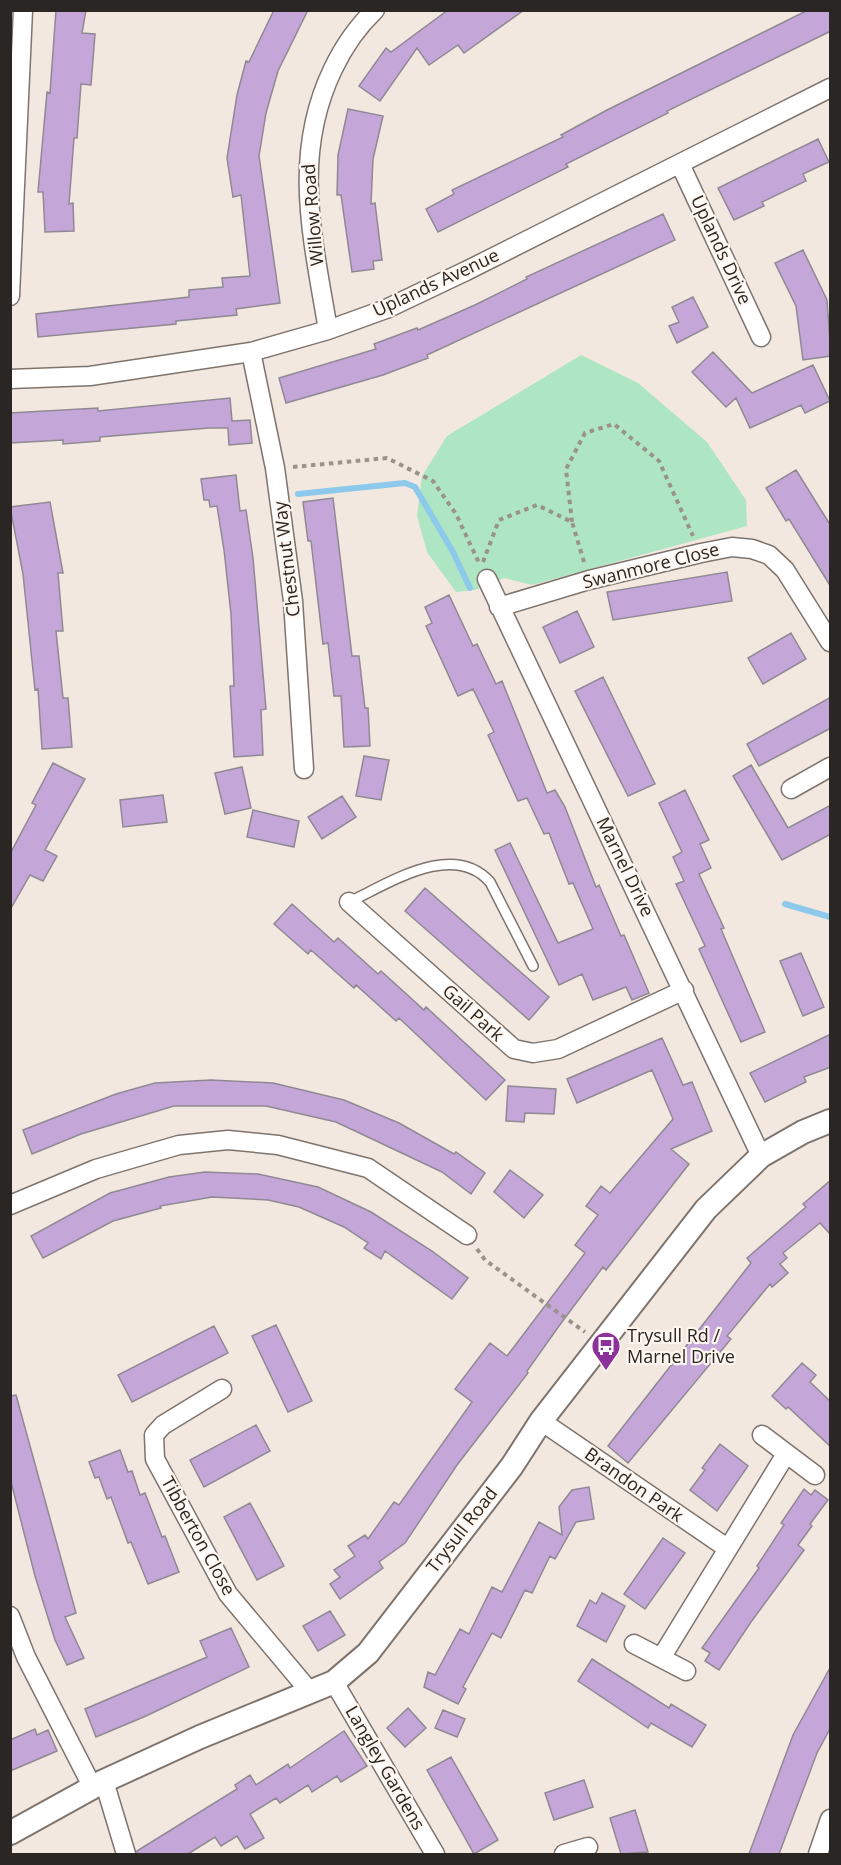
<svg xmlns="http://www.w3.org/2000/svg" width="841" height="1865" font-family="'Open Sans',sans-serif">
	<rect width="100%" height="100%" fill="#f3e8df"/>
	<path fill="#aee5c3" d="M 581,355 L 638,383 L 707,442 L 746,500 L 747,526 L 532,585 L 504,578 L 475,590 L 456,592 L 427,552 L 417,516 L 422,476 L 447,436 Z"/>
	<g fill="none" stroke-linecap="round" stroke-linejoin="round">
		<path stroke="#8dc9eb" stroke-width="6" d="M 298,494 L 405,483 L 415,487 L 453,552 L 470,588
			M 785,904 L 830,917"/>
	</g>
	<path fill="#c5a6d9" stroke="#8f8994" stroke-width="1.5" d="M 56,10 L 86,10 L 82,33 L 95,34 L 91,85 L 81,84 L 77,138 L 74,138 L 69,204 L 73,203 L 74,231 L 45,232 L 43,192 L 38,192 L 47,92 L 50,93 Z
		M 274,10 L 308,10 L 278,71 L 266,113 L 259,156 L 280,303 L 236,309 L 237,315 L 176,321 L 176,324 L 38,337 L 36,314 L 189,297 L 189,290 L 223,287 L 222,278 L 250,276 L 241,195 L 233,197 L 227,158 L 237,95 L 246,61 L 249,62 Z
		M 448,10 L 524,10 L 464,53 L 458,45 L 429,65 L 417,48 L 380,101 L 359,86 L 386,48 L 391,52 Z
		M 808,10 L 831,10 L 831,31 L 667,111 L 668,113 L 566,164 L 568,167 L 438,232 L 426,209 L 454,194 L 452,190 L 563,137 L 561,135 L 607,110 Z
		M 348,109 L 383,116 L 373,159 L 371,204 L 375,203 L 382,260 L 373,261 L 374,269 L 352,272 L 341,195 L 337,195 L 338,155 Z
		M 818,139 L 829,162 L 803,174 L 806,181 L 762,202 L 764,206 L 734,220 L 718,188 Z
		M 663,214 L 675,240 L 427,355 L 428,358 L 383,375 L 286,403 L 279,378 L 376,349 L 374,344 L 417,328 L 418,330 L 475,305 L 527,279 L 526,277 Z
		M 803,250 L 827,300 L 831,356 L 803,360 L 796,306 L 775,263 Z
		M 693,297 L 708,327 L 677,343 L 669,326 L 679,322 L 672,307 Z
		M 713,352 L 752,393 L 813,365 L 830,401 L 805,413 L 801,405 L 750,428 L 736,398 L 726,407 L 692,372 Z
		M 230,398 L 232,421 L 250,420 L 252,443 L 229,445 L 228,428 L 209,428 L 100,437 L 100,441 L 63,444 L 63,440 L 10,443 L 10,413 L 98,408 L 98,411 Z
		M 796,470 L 831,526 L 831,587 L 789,519 L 786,521 L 766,488 Z
		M 236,475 L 240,511 L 246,510 L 253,558 L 266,709 L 261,710 L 263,755 L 234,757 L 230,686 L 234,686 L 231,614 L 224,550 L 217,506 L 210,507 L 209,500 L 204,500 L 201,479 Z
		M 333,498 L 352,656 L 359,656 L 365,708 L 368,708 L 370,746 L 344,747 L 341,696 L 334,696 L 328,643 L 323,644 L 311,541 L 308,541 L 303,502 Z
		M 50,502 L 63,573 L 58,573 L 63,631 L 56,631 L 63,698 L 68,698 L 72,747 L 42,749 L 38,689 L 35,690 L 23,574 L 10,507 Z
		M 727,572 L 732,601 L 613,620 L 607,592 Z
		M 449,595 L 473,646 L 477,644 L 496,684 L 502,681 L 547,793 L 555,790 L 565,807 L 596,887 L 599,885 L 621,936 L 624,935 L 649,993 L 632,1000 L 626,987 L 593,1000 L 582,974 L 559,985 L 495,850 L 510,843 L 558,943 L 593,929 L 573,883 L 569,884 L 549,833 L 544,834 L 527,798 L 518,801 L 488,735 L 494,732 L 473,689 L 458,696 L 426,626 L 432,623 L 425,607 Z
		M 577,611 L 594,647 L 560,663 L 543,627 Z
		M 791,633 L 806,659 L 763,684 L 748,658 Z
		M 603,677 L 655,784 L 628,796 L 575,691 Z
		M 831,697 L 831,728 L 759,766 L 747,744 Z
		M 364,756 L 389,760 L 381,800 L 356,796 Z
		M 53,763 L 85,779 L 45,850 L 57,856 L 43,881 L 30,875 L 10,910 L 10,854 L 36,805 L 32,803 Z
		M 751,765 L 788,828 L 831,805 L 831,834 L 782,860 L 733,776 Z
		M 242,767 L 251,808 L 225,814 L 215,773 Z
		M 685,790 L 709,840 L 700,844 L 711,868 L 699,874 L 724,928 L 721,929 L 765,1032 L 741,1042 L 699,949 L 705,946 L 676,884 L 684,881 L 673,857 L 682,852 L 659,803 Z
		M 163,795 L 167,822 L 123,827 L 120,800 Z
		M 342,796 L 356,817 L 322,839 L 308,817 Z
		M 253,810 L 299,821 L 294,847 L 247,837 Z
		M 425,888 L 549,997 L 529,1020 L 405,911 Z
		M 292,904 L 334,942 L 338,938 L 378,974 L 381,971 L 424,1010 L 426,1007 L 505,1080 L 486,1100 L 399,1018 L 396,1021 L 356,985 L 354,988 L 311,950 L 308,954 L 274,924 Z
		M 801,953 L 824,1007 L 803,1016 L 780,961 Z
		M 831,1034 L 831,1067 L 804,1077 L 806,1082 L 765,1102 L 750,1073 Z
		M 662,1038 L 683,1085 L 692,1082 L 712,1131 L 671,1149 L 689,1164 L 606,1270 L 603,1267 L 559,1326 L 527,1371 L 528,1373 L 457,1465 L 405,1543 L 379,1562 L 383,1568 L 340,1599 L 330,1584 L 340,1577 L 334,1570 L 355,1556 L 348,1546 L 365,1535 L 368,1539 L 394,1502 L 399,1505 L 472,1402 L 455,1389 L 490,1343 L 507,1356 L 585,1253 L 575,1245 L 598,1215 L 586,1206 L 601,1186 L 610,1193 L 673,1119 L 652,1070 L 577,1103 L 567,1079 Z
		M 211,1080 L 273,1083 L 344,1100 L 399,1123 L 454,1154 L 456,1152 L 485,1173 L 471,1194 L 442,1172 L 336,1122 L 266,1106 L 174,1106 L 81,1134 L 32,1154 L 23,1130 L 116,1094 L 155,1083 Z
		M 508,1086 L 556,1089 L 554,1114 L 525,1113 L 524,1122 L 506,1121 Z
		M 510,1170 L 543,1195 L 524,1218 L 494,1192 Z
		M 205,1172 L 258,1174 L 318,1187 L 371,1212 L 432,1251 L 468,1278 L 452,1299 L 385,1251 L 381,1259 L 364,1248 L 368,1243 L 344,1227 L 299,1207 L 268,1200 L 212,1197 L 160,1206 L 161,1208 L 113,1221 L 43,1258 L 31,1236 L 110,1193 L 169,1177 Z
		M 831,1180 L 831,1235 L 820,1223 L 783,1253 L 787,1258 L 780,1264 L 788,1273 L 772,1287 L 770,1284 L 727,1336 L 731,1339 L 628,1463 L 608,1446 L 751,1263 L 747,1258 L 806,1207 L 803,1204 Z
		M 276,1325 L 312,1401 L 288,1412 L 252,1336 Z
		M 214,1326 L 228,1353 L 132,1402 L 118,1375 Z
		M 802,1363 L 816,1375 L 810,1382 L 831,1402 L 831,1447 L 788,1407 L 786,1409 L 772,1396 Z
		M 16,1395 L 76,1613 L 65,1617 L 84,1658 L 67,1665 L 55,1640 L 35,1576 L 10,1478 L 10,1396 Z
		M 256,1425 L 270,1451 L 204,1487 L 190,1460 Z
		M 720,1444 L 748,1466 L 717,1511 L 690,1490 L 705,1470 L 702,1468 Z
		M 120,1450 L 128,1472 L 132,1471 L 140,1495 L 145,1493 L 162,1537 L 165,1536 L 179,1572 L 148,1584 L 131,1542 L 128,1543 L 111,1497 L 107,1499 L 99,1477 L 95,1478 L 89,1462 Z
		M 589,1487 L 594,1519 L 576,1522 L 555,1559 L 550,1556 L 532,1593 L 525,1590 L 501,1638 L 492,1633 L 463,1687 L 466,1689 L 458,1704 L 424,1687 L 428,1672 L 435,1675 L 460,1629 L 469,1634 L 492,1587 L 502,1592 L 539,1522 L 562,1535 L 559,1507 L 572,1490 Z
		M 804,1489 L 811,1495 L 815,1490 L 828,1500 L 810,1524 L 812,1526 L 798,1545 L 804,1550 L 751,1622 L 719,1670 L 705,1661 L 710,1653 L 702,1648 L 759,1568 L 757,1566 L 784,1525 L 781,1523 Z
		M 250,1503 L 284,1566 L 257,1580 L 224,1517 Z
		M 663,1538 L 685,1553 L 645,1609 L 624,1594 Z
		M 602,1593 L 625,1606 L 606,1642 L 577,1626 L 590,1600 L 596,1604 Z
		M 330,1611 L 345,1635 L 318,1651 L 303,1626 Z
		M 231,1628 L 249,1667 L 146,1716 L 96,1737 L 85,1709 L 207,1657 L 200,1641 Z
		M 592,1659 L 669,1708 L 671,1704 L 706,1725 L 692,1747 L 651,1723 L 648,1728 L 578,1681 Z
		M 831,1666 L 831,1727 L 817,1753 L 779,1854 L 749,1854 L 793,1735 Z
		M 408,1708 L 426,1728 L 405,1747 L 387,1728 Z
		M 443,1710 L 465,1719 L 457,1737 L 435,1728 Z
		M 35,1729 L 37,1735 L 48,1730 L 57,1751 L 10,1771 L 10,1740 Z
		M 344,1731 L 367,1766 L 341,1782 L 337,1776 L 312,1792 L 308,1785 L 280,1803 L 276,1798 L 250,1814 L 264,1838 L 245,1849 L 237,1836 L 221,1846 L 215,1837 L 188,1854 L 137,1854 L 137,1851 L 237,1789 L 235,1785 L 250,1775 L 256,1785 L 288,1764 L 290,1768 Z
		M 451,1757 L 498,1840 L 474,1854 L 427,1770 Z
		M 584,1780 L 593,1807 L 554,1820 L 545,1793 Z
		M 635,1810 L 648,1852 L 621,1854 L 610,1818 Z"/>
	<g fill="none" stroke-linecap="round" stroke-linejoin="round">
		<g stroke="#7f746d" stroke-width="12">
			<path id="service" d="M 349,902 C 388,884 453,840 490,882 L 533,966"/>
		</g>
		<g stroke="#7f746d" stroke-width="21">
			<path id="minor" d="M 680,164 L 761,337
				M 10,296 L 23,10
				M 328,330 C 313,239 291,156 333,69 C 344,46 356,28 375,10
				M 251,352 L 275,468 L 293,601 L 304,769
				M 10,379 L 90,376 L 251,352 L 328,330 L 386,309 L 466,271 L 830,88
				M 487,579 L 761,1156
				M 499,607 L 589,580 L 701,553 L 732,547 L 752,549 L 769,555 L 785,570 L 830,642
				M 791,789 L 830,767
				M 349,902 L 514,1049 L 533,1053 L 558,1049 L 684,990
				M 10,1205 L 96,1169 L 179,1145 L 228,1140 L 278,1145 L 368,1168 L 467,1235
				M 222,1389 L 163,1425 L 154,1435 L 155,1459 L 228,1594 L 311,1693
				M 541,1421 L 727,1548
				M 762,1435 L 815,1475
				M 10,1616 L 26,1657 L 93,1788
				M 634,1644 L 686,1671
				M 661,1658 L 786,1454
				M 334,1682 L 435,1854
				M 104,1781 L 126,1854
				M 564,1854 L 588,1847
				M 818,1854 L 830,1819"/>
		</g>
		<g stroke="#7f746d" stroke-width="26">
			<path id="tertiary" d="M 10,1833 L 104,1781 L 200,1737 L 334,1682 L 368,1653 L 512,1466 L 541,1421 L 706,1209 L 761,1156 L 803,1132 L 830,1121"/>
		</g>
		<path stroke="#9a938c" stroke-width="4" stroke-dasharray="4.5 4.5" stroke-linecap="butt" d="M 293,467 L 387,458 L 433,481 L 456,514 L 480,565
			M 572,522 L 566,469 L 585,433 L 614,424 L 659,461 L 693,536
			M 483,562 L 499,520 L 537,505 L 572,522 L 584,562
			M 477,1249 L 485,1260 L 585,1332"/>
		<use href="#service" stroke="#fff" stroke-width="9"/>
		<use href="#minor" stroke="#fff" stroke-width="18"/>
		<use href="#tertiary" stroke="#fff" stroke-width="22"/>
	</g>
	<defs>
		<g id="bus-pin" transform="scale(1.5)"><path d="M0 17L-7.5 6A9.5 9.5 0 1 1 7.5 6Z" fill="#8c309b" stroke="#fff6ef"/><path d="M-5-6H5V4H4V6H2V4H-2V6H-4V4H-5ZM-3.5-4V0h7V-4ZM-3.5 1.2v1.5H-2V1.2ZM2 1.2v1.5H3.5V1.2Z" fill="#fff"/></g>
	</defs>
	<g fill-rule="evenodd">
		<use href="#bus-pin" x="606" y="1346"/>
	</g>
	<g text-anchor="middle" stroke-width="4.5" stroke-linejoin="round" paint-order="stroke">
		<g font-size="18" fill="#2a2623" stroke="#fff6ef">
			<text transform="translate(313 215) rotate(-95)" y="6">Willow Road</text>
			<text transform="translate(721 250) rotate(65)" y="6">Uplands Drive</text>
			<text transform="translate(436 283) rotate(-25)" y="6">Uplands Avenue</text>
			<text transform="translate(287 559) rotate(-97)" y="6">Chestnut Way</text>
			<text transform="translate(651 566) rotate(-14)" y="6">Swanmore Close</text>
			<text transform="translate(625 867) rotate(64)" y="6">Marnel Drive</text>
			<text transform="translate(473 1013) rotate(42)" y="6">Gail Park</text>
			<text transform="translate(634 1485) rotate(35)" y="6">Brandon Park</text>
			<text transform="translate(462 1530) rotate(-52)" y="6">Trysull Road</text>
			<text transform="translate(198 1536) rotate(61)" y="6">Tibberton Close</text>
			<text transform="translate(385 1768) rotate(60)" y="6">Langley Gardens</text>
		</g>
		<g font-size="18" fill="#2a2623" stroke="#fff6ef" text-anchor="start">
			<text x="627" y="1342">Trysull Rd /<tspan x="627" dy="21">Marnel Drive</tspan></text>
		</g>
	</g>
	<rect width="841" height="1865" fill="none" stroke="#2a2623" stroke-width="24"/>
</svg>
